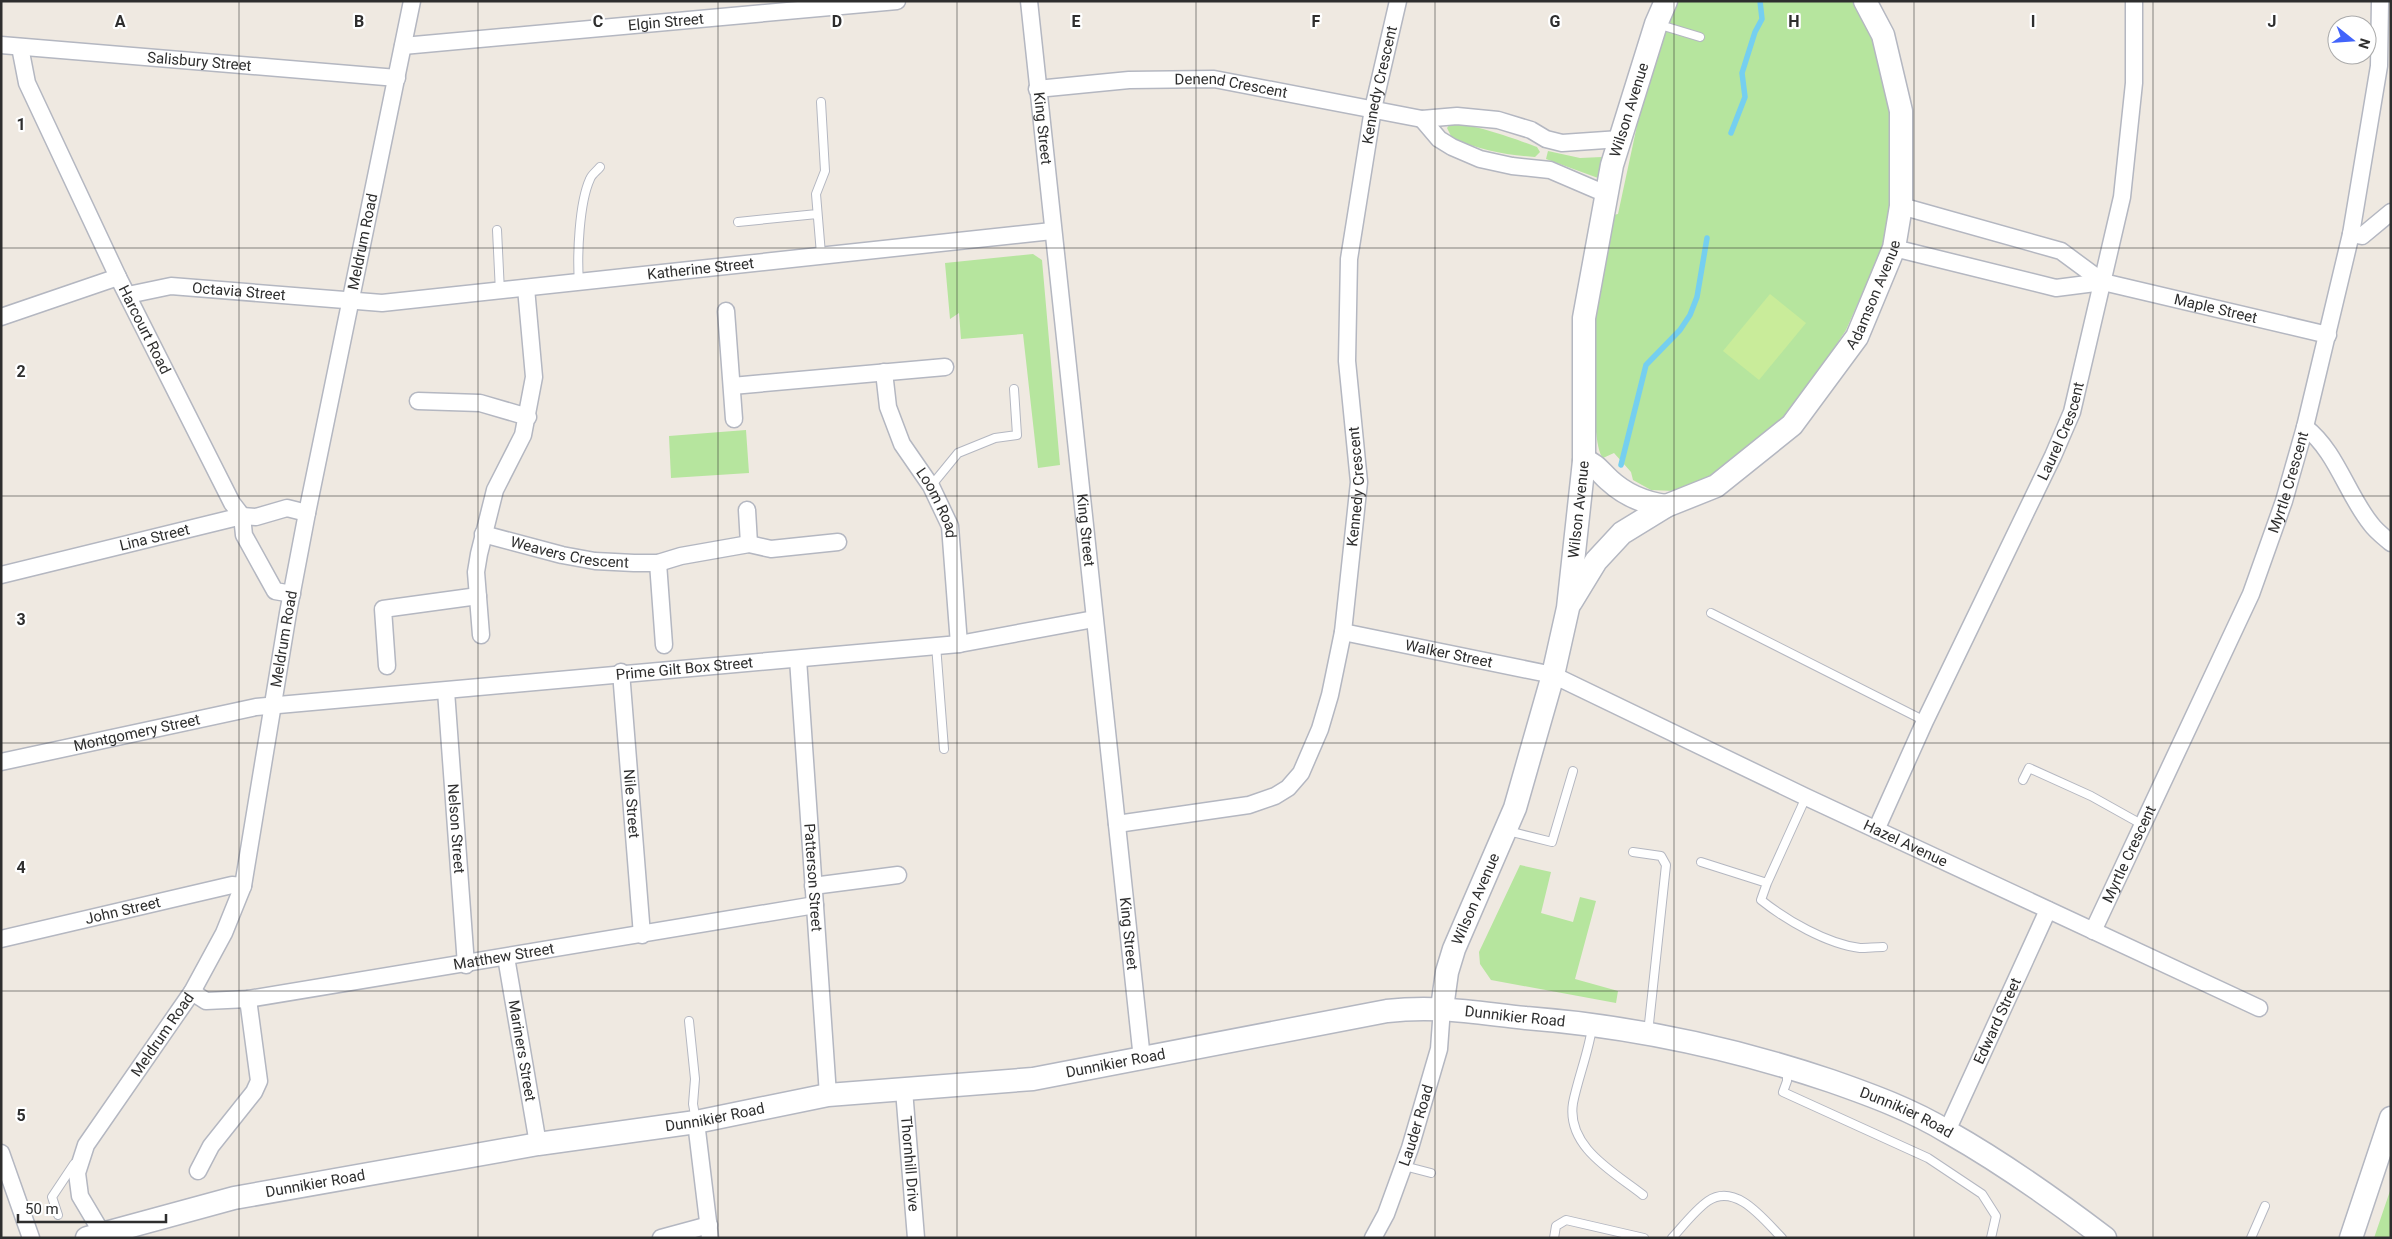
<svg xmlns="http://www.w3.org/2000/svg" width="2392" height="1239" font-family="Roboto,sans-serif">
	<rect width="100%" height="100%" fill="#efe9e1"/>
	<path fill="#b6e59e" d="M 1671,1 L 1858,1 L 1880,51 L 1895,127 L 1891,229 L 1846,330 L 1787,419 L 1722,474 L 1675,491 L 1651,490 L 1633,480 L 1631,472 L 1614,453 L 1603,458 C 1591,446 1593,342 1595,321 C 1596,287 1607,249 1613,215 L 1618,214 L 1647,79 Z
		M 1450,124 C 1469,122 1518,140 1537,147 L 1540,152 L 1535,157 C 1506,155 1479,150 1452,138 L 1447,128 Z
		M 1548,151 L 1580,158 L 1602,157 L 1598,178 L 1546,159 Z
		M 1033,254 L 1042,260 L 1060,465 L 1038,468 L 1023,334 L 961,339 L 959,313 L 950,319 L 945,263 Z
		M 746,430 L 749,473 L 671,478 L 669,436 Z
		M 1520,865 L 1551,872 L 1541,913 L 1573,922 L 1580,897 L 1596,901 L 1575,979 L 1618,991 L 1616,1003 L 1491,980 L 1480,964 L 1479,952 Z
		M 2391,1188 L 2391,1238 L 2374,1238 Z"/>
	<path fill="#c9ec9a" d="M 1770,294 L 1806,323 L 1759,380 L 1723,351 Z"/>
	<g fill="none" stroke-linecap="round" stroke-linejoin="round">
		<path stroke="#75cff0" stroke-width="5.5" d="M 1731,133 L 1745,97 L 1742,73 L 1755,32 L 1762,19 L 1760,1
			M 1621,465 L 1646,365 L 1680,330 L 1690,315 L 1697,297 L 1707,238"/>
		<g stroke="#b4b7c1" stroke-width="10">
			<path id="lane" d="M 1657,24 L 1700,37
				M 821,102 L 825,171 L 816,194 L 821,254
				M 738,222 L 817,214
				M 497,230 L 500,292
				M 579,282 C 577,256 579,203 590,179 C 592,174 597,171 600,167
				M 931,486 L 958,453 L 995,438 L 1017,435 L 1014,389
				M 1711,613 L 1925,721
				M 936,645 L 944,749
				M 2023,780 L 2029,768 L 2091,796 L 2143,825
				M 1508,831 L 1552,842 L 1573,771
				M 1633,852 L 1661,856 L 1666,865 L 1648,1033
				M 1701,862 L 1767,883 L 1806,797
				M 1767,883 L 1761,900 C 1786,920 1827,944 1860,948 C 1867,948 1876,947 1883,947
				M 689,1021 L 695,1079 L 693,1104 L 696,1121
				M 1592,1028 C 1588,1054 1578,1078 1573,1103 C 1566,1147 1614,1172 1643,1195
				M 1787,1070 L 1787,1081 L 1783,1092 L 1928,1158 L 1982,1194 L 1996,1216 L 1991,1238
				M 1404,1166 L 1431,1173
				M 58,1215 L 52,1197 L 74,1164
				M 1554,1238 L 1556,1226 L 1566,1220 L 1644,1238
				M 1672,1238 C 1683,1226 1695,1210 1708,1201 C 1736,1182 1764,1220 1782,1238
				M 2251,1238 L 2265,1206"/>
		</g>
		<g stroke="#b4b7c1" stroke-width="19">
			<g id="street">
				<path id="s1" d="M 1029,1 L 1142,1059"/>
				<path id="s2" d="M 1,45 L 397,78"/>
				<path id="s3" d="M 403,46 L 897,1"/>
				<path id="s4" d="M 20,47 L 27,83 L 118,277 L 232,503 L 242,516 L 244,535 L 275,591 L 292,594"/>
				<path id="s5" d="M 1037,89 L 1129,80 L 1214,79 L 1422,119 L 1457,116 L 1498,120 L 1531,130 L 1546,139 L 1562,143 L 1620,139"/>
				<path d="M 1422,119 L 1439,139 L 1452,147 L 1480,159 L 1512,166 L 1550,170 L 1606,194"/>
				<path d="M 1901,206 L 2061,251 L 2103,282"/>
				<path d="M 2351,234 L 2362,236 L 2391,212"/>
				<path id="s6" d="M 1894,248 L 2056,288 L 2103,282 L 2328,335"/>
				<path id="s7" d="M 128,295 L 171,286 L 382,303 L 1052,231"/>
				<path d="M 726,311 L 734,419"/>
				<path d="M 1,317 L 118,277"/>
				<path id="s8" d="M 884,372 L 888,407 L 902,444 L 931,486 L 950,526 L 959,644"/>
				<path d="M 732,386 L 945,367"/>
				<path d="M 418,401 L 480,403 L 528,417"/>
				<path d="M 2305,427 C 2337,452 2346,493 2371,524 C 2376,531 2384,537 2391,543"/>
				<path d="M 747,510 L 749,544"/>
				<path id="s9" d="M 483,534 L 562,555 L 595,561 L 634,563 L 658,563 L 681,556 L 749,544 L 771,549 L 838,542"/>
				<path d="M 658,563 L 664,645"/>
				<path id="s10" d="M 1,575 L 242,516 L 256,517 L 287,508 L 307,513"/>
				<path id="s11" d="M 1343,632 L 1553,675 L 1806,797 L 2259,1008"/>
				<path d="M 481,635 L 476,572 L 479,554 L 495,490 L 523,435 L 534,377 L 526,288"/>
				<path id="s12" d="M 798,659 L 828,1095"/>
				<path d="M 387,666 L 383,609 L 478,596"/>
				<path id="s13" d="M 621,672 L 642,935"/>
				<path id="s14" d="M 446,691 L 466,965"/>
				<path id="s15" d="M 1,762 L 256,707 L 959,644 L 1094,619"/>
				<path id="s16" d="M 1117,824 L 1249,805 L 1275,796 L 1288,788 L 1301,773 L 1320,729 L 1330,695 L 1343,632 L 1359,482 L 1347,361 L 1349,259 L 1373,109 L 1398,1"/>
				<path id="s17" d="M 1876,830 L 1925,721 L 2053,456 L 2072,412 L 2122,197 L 2134,83 L 2134,1"/>
				<path d="M 813,886 L 898,875"/>
				<path id="s18" d="M 2093,931 L 2251,594 L 2284,501 L 2305,427 L 2351,234 L 2379,66 L 2380,1"/>
				<path id="s19" d="M 1,939 L 232,885 L 243,886"/>
				<path id="s20" d="M 506,957 L 538,1144"/>
				<path id="s21" d="M 192,992 L 206,1001 L 248,999 L 815,905"/>
				<path id="s22" d="M 904,1090 L 916,1238"/>
				<path d="M 696,1122 L 710,1238"/>
				<path id="s23" d="M 1947,1131 L 2048,910"/>
				<path d="M 1,1153 L 31,1238"/>
				<path d="M 198,1171 L 211,1146 L 254,1092 L 259,1081 L 248,999"/>
				<path id="s24" d="M 102,1233 L 80,1196 L 77,1173 L 86,1145 L 192,992 L 224,933 L 243,886 L 288,613 L 307,513 L 412,1"/>
				<path d="M 661,1238 L 709,1225"/>
				<path id="s25" d="M 1373,1238 L 1386,1214 L 1410,1148 L 1439,1049 L 1442,1008"/>
			</g>
		</g>
		<g stroke="#b4b7c1" stroke-width="25">
			<g id="secondary">
				<path d="M 1584,461 C 1596,464 1600,472 1609,480 C 1625,495 1645,503 1666,506"/>
				<path id="s26" d="M 1571,602 L 1596,561 L 1622,533 L 1666,506 L 1716,486 L 1792,425 L 1857,337 L 1894,248 L 1901,206 L 1901,111 L 1883,35 L 1865,1"/>
				<path id="s27" d="M 1442,1008 L 1447,972 L 1454,949 L 1515,808 L 1553,675 L 1568,608 L 1584,461 L 1584,318 L 1612,165 L 1656,24 L 1666,1"/>
				<path id="s28" d="M 87,1238 L 234,1198 L 538,1144 L 696,1122 L 828,1095 L 1033,1079 L 1387,1011 C 1437,1005 1477,1013 1526,1018 C 1629,1026 1733,1048 1831,1081 C 1871,1095 1912,1110 1948,1132 C 2003,1163 2055,1200 2105,1238"/>
				<path d="M 2351,1238 L 2391,1118"/>
			</g>
		</g>
		<use href="#lane" stroke="#fff" stroke-width="8"/>
		<use href="#street" stroke="#fff" stroke-width="16"/>
		<use href="#secondary" stroke="#fff" stroke-width="22"/>
	</g>
	<path fill="none" stroke="#2e2e2e" stroke-width="1" stroke-opacity="0.55" d="M 239,1 L 239,1238M 478,1 L 478,1238M 718,1 L 718,1238M 957,1 L 957,1238M 1196,1 L 1196,1238M 1435,1 L 1435,1238M 1674,1 L 1674,1238M 1914,1 L 1914,1238M 2153,1 L 2153,1238M 1,248 L 2391,248M 1,496 L 2391,496M 1,743 L 2391,743M 1,991 L 2391,991"/>
	<g text-anchor="middle" stroke-width="4.5" stroke-linejoin="round" paint-order="stroke">
		<g font-size="15" fill="#2e2e2e" stroke="#fff">
			<text dy="5" stroke="none"><textPath href="#s3" startOffset="264">Elgin Street</textPath></text>
			<text dy="5" stroke="none"><textPath href="#s2" startOffset="199">Salisbury Street</textPath></text>
			<text dy="5" stroke="none"><textPath href="#s16" startOffset="895">Kennedy Crescent</textPath></text>
			<text dy="5" stroke="none"><textPath href="#s5" startOffset="195">Denend Crescent</textPath></text>
			<text dy="5" stroke="none"><textPath href="#s27" startOffset="925">Wilson Avenue</textPath></text>
			<text dy="5" stroke="none"><textPath href="#s1" startOffset="128">King Street</textPath></text>
			<text dy="5" stroke="none"><textPath href="#s24" startOffset="1055">Meldrum Road</textPath></text>
			<text dy="5" stroke="none"><textPath href="#s7" startOffset="576">Katherine Street</textPath></text>
			<text dy="5" stroke="none"><textPath href="#s7" startOffset="112">Octavia Street</textPath></text>
			<text dy="5" stroke="none"><textPath href="#s26" startOffset="444">Adamson Avenue</textPath></text>
			<text dy="5" stroke="none"><textPath href="#s6" startOffset="330">Maple Street</textPath></text>
			<text dy="5" stroke="none"><textPath href="#s4" startOffset="310">Harcourt Road</textPath></text>
			<text dy="5" stroke="none"><textPath href="#s17" startOffset="440">Laurel Crescent</textPath></text>
			<text dy="5" stroke="none"><textPath href="#s18" startOffset="490">Myrtle Crescent</textPath></text>
			<text dy="5" stroke="none"><textPath href="#s16" startOffset="490">Kennedy Crescent</textPath></text>
			<text dy="5" stroke="none"><textPath href="#s8" startOffset="144">Loom Road</textPath></text>
			<text dy="5" stroke="none"><textPath href="#s27" startOffset="520">Wilson Avenue</textPath></text>
			<text dy="5" stroke="none"><textPath href="#s1" startOffset="532">King Street</textPath></text>
			<text dy="5" stroke="none"><textPath href="#s10" startOffset="158">Lina Street</textPath></text>
			<text dy="5" stroke="none"><textPath href="#s9" startOffset="89">Weavers Crescent</textPath></text>
			<text dy="5" stroke="none"><textPath href="#s24" startOffset="650">Meldrum Road</textPath></text>
			<text dy="5" stroke="none"><textPath href="#s11" startOffset="108">Walker Street</textPath></text>
			<text dy="5" stroke="none"><textPath href="#s15" startOffset="691">Prime Gilt Box Street</textPath></text>
			<text dy="5" stroke="none"><textPath href="#s15" startOffset="139">Montgomery Street</textPath></text>
			<text dy="5" stroke="none"><textPath href="#s13" startOffset="132">Nile Street</textPath></text>
			<text dy="5" stroke="none"><textPath href="#s14" startOffset="138">Nelson Street</textPath></text>
			<text dy="5" stroke="none"><textPath href="#s11" startOffset="605">Hazel Avenue</textPath></text>
			<text dy="5" stroke="none"><textPath href="#s18" startOffset="85">Myrtle Crescent</textPath></text>
			<text dy="5" stroke="none"><textPath href="#s12" startOffset="219">Patterson Street</textPath></text>
			<text dy="5" stroke="none"><textPath href="#s27" startOffset="115">Wilson Avenue</textPath></text>
			<text dy="5" stroke="none"><textPath href="#s19" startOffset="125">John Street</textPath></text>
			<text dy="5" stroke="none"><textPath href="#s1" startOffset="938">King Street</textPath></text>
			<text dy="5" stroke="none"><textPath href="#s21" startOffset="318">Matthew Street</textPath></text>
			<text dy="5" stroke="none"><textPath href="#s28" startOffset="1450">Dunnikier Road</textPath></text>
			<text dy="5" stroke="none"><textPath href="#s23" startOffset="121">Edward Street</textPath></text>
			<text dy="5" stroke="none"><textPath href="#s24" startOffset="230">Meldrum Road</textPath></text>
			<text dy="5" stroke="none"><textPath href="#s20" startOffset="95">Mariners Street</textPath></text>
			<text dy="5" stroke="none"><textPath href="#s28" startOffset="1045">Dunnikier Road</textPath></text>
			<text dy="5" stroke="none"><textPath href="#s28" startOffset="1855">Dunnikier Road</textPath></text>
			<text dy="5" stroke="none"><textPath href="#s28" startOffset="640">Dunnikier Road</textPath></text>
			<text dy="5" stroke="none"><textPath href="#s25" startOffset="121">Lauder Road</textPath></text>
			<text dy="5" stroke="none"><textPath href="#s22" startOffset="74">Thornhill Drive</textPath></text>
			<text dy="5" stroke="none"><textPath href="#s28" startOffset="235">Dunnikier Road</textPath></text>
		</g>
	</g>
	<g font-size="16" text-anchor="middle" font-weight="bold" fill="#2e2e2e" stroke="#fff" stroke-width="4.5" stroke-linejoin="round" paint-order="stroke">
		<text x="120" y="27">A</text>
		<text x="359" y="27">B</text>
		<text x="598" y="27">C</text>
		<text x="837" y="27">D</text>
		<text x="1076" y="27">E</text>
		<text x="1316" y="27">F</text>
		<text x="1555" y="27">G</text>
		<text x="1794" y="27">H</text>
		<text x="2033" y="27">I</text>
		<text x="2272" y="27">J</text>
		<text x="21" y="130">1</text>
		<text x="21" y="377">2</text>
		<text x="21" y="625">3</text>
		<text x="21" y="873">4</text>
		<text x="21" y="1121">5</text>
	</g>
	<rect width="2392" height="1239" fill="none" stroke="#2e2e2e" stroke-width="5"/>
	<g transform="translate(2352 40) rotate(107)"><circle r="24" fill="#ffffff" stroke="#ababab"/>
	<path d="M0-4L9 19L0 12L-9 19Z" fill="#4264fb"/>
	<text y="-8" font-size="14" font-weight="bold" text-anchor="middle" fill="#2e2e2e">N</text>
	</g>
	<path d="M18 1214v8h148v-8" fill="none" stroke="#2e2e2e" stroke-width="2.5"/>
	<text x="25" y="1214" font-size="15" fill="#2e2e2e" stroke="#ffffff" stroke-width="4" paint-order="stroke">50 m</text>
</svg>
